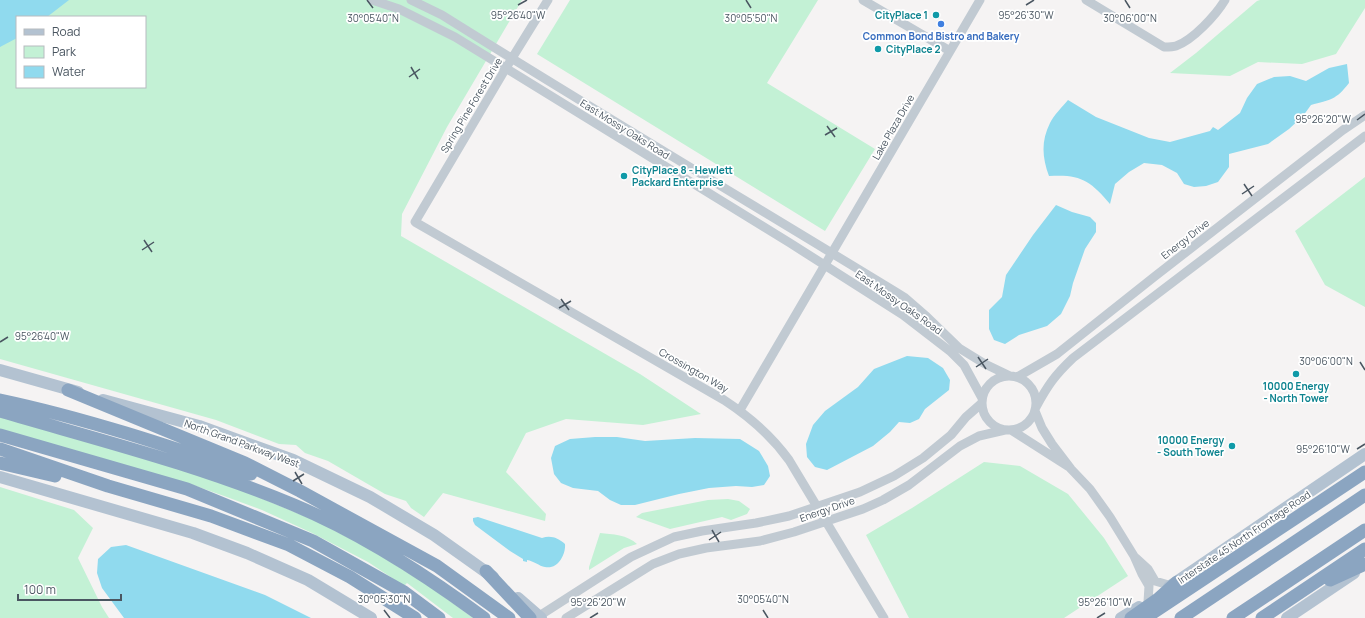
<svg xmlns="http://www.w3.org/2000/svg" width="1365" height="618" font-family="Manrope,sans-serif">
	<rect width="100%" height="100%" fill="#f5f3f3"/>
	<path fill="#c3f1d5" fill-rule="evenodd" d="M 0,0 L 522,0 L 447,127 L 402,214 L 401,236 L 640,374 L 701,414 L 643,425 L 566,419 L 526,433 L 506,472 L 546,514 L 545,521 L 443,493 L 424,517 L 411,508 L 406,501 L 385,494 L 328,461 L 305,453 L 296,445 L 279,444 L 216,420 L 0,359 ZM 17,17 L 145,17 L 145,87 L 17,87 Z
		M 570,0 L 818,0 L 767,83 L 875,149 L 825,231 L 537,54 Z
		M 1260,0 L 1365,0 L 1365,8 L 1336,54 L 1302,64 L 1258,62 L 1230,76 L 1170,73 L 1196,53 L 1257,1 Z
		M 1365,177 L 1365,307 L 1325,285 L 1295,231 Z
		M 0,416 L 220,481 L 316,521 L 370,549 L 432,588 L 473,618 L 453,618 L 407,583 L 404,586 L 368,562 L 312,533 L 262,510 L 224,496 L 193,485 L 0,429 Z
		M 984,462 L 1020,466 L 1068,494 L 1104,538 L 1128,576 L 1064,618 L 909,618 L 866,535 L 912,508 Z
		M 0,487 L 74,510 L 93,528 L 78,558 L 102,607 L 109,618 L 0,618 Z
		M 728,499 L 739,501 L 750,509 L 747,514 L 731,520 L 722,517 L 670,529 L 636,517 L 642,513 L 708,500 Z
		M 600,533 C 612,534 628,535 637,544 L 624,548 L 589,570 L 589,567 Z"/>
	<path fill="#90daee" d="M 0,0 L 69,0 L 47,17 L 17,17 L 17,38 L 0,47 Z
		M 1347,64 L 1349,83 C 1336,100 1330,100 1311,105 L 1303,116 L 1289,129 L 1268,144 L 1229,154 L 1229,167 L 1218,182 L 1206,186 L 1194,187 L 1184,184 L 1177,173 L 1162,165 L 1144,163 L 1129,172 L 1115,184 L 1110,204 C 1090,180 1080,174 1049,176 C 1042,157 1041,141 1050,123 C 1054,115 1062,107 1068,100 L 1096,117 L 1149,138 L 1170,142 L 1210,131 L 1213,127 L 1218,130 L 1240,113 L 1247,98 L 1257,84 L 1274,77 L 1290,76 L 1306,81 L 1329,68 Z
		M 1056,205 L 1072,212 L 1090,217 L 1096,223 L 1096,232 L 1085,249 L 1073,283 L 1070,296 L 1061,314 L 1047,326 L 1019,335 L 1005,344 L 994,340 L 989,329 L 989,310 L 1002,297 L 1006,275 L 1033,235 Z
		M 907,356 L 928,358 L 943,368 L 950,380 L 949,390 L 925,409 L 919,419 L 910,423 L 899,422 L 890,432 L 873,446 L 827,470 L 815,467 L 807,457 L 806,444 L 813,425 L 825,411 L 858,387 L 874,369 Z
		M 595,437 L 617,437 L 645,441 L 695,438 L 740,439 L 759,451 L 768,466 L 770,476 L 764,485 L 752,487 L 736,486 L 709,488 L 679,494 L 635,505 L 621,505 L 610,500 L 598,491 L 573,488 L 561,483 L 554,474 L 551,458 L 555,446 L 570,439 Z
		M 478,517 L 542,538 C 551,535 558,538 565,544 C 566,554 558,570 545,567 C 539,566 534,561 527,560 L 527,562 L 523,561 L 523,559 L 510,551 L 475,525 L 473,521 L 473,518 Z
		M 126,545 L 265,595 L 311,618 L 124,618 L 102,588 L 97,573 L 98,559 L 111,547 Z"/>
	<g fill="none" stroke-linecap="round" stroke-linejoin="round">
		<path stroke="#c1cad2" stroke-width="9" d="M 372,0 L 399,9 L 455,37 L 790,243 L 903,315 L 951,352 L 964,365 L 982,398
			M 411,0 L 442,15 C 595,111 750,203 904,297 L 927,317 L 959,348 L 985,364 L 1010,376
			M 548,0 L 506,68 L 415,222 L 724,400 C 750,417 771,435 789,460 L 884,618
			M 863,0 L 950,51
			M 1086,0 L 1164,47 C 1168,47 1173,47 1176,46 C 1193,40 1216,15 1225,0
			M982 403a27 27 0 1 1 54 0a27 27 0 1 1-54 0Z
			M 1017,377 L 1057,354 L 1154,277 L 1343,130 L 1365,115
			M 1036,407 C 1048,385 1055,375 1073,358 L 1365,136
			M 740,410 L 980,0
			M 1035,411 L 1042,428 L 1052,444 L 1071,469 L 1090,489 L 1110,517 L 1134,556 L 1142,574 L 1149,586 L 1148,602
			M 1011,430 L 1069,467
			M 1136,558 L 1148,569 L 1155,581 L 1172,586
			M 536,618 L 631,557 L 674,537 L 702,531 L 756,523 L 789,516 L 860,492 L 894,476 L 923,458 L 951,435 L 966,417 L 982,403
			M 566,618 L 653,564 L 679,554 L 706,548 L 760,541 L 794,532 L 863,509 L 883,500 L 909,485 L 960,446 L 979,436 L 1005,430"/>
		<path stroke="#b3c2d1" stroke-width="12" d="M 0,370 L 78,392
			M 103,400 L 199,426 L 293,460 L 370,497 L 434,535 L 493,577
			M 0,477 L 193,533 L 247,553 L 308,580 L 371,618
			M 1169,587 L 1365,454
			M 518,598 L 541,618
			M 1121,618 L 1139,607
			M 1287,618 L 1354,573"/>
		<path stroke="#8ba5c1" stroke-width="13" d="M 68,390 L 245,463 L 300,491 L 437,566 L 509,618
			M 0,400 C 85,418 169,446 251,474
			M 0,411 C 99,440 199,465 294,505 C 361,533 426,575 484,618
			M 0,435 L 187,489 L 313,541 L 404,592 L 439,618
			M 0,449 L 108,486 L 211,516 L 289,545 L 350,577 L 415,618
			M 0,463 L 55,476
			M 486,571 L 530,618
			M 1330,580 L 1365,564
			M 1131,618 L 1158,599 L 1177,582
			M 1145,618 L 1365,472
			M 1181,618 L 1365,495
			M 1233,618 L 1365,530
			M 1262,618 L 1365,549"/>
	</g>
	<path fill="none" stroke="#4a5661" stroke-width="1.5" d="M 367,0 L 373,8M 746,0 L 751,8M 1125,0 L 1130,8M 518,5 L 527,0M 1026,5 L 1034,0M 411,67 L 418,79M 409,77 L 420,69M 1357,120 L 1365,114M 827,126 L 835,137M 825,135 L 837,128M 1244,184 L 1252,196M 1242,194 L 1254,186M 144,240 L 152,252M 142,250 L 154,242M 561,299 L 569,310M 559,308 L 571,301M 0,342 L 8,337M 978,357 L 986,369M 1360,362 L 1365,370M 976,367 L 988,359M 1357,449 L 1365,444M 295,472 L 302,484M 293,481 L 304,474M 712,530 L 719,542M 709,540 L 721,532M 384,610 L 390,618M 763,610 L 768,618M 590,618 L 598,613M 1097,618 L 1105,613"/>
	<g fill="#0f9aa8" stroke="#fff" stroke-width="1.5">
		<circle cx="936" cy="15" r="4"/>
		<circle cx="878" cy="49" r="4"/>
		<circle cx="624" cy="176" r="4"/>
		<circle cx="1296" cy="374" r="4"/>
		<circle cx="1232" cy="446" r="4"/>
	</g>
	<circle fill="#3f7fe0" stroke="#fff" stroke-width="1.5" cx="941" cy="24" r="4"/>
	<g text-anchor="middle" stroke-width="3.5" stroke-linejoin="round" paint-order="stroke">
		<g font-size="10" font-weight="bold" fill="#0d838f" stroke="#fff" text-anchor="end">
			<text x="928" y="19">CityPlace 1</text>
			<text x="886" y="53" text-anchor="start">CityPlace 2</text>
			<text x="632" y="174" text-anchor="start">CityPlace 8 - Hewlett<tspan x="632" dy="12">Packard Enterprise</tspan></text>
			<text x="1296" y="390" text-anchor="middle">10000 Energy<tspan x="1296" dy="12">- North Tower</tspan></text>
			<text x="1224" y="444">10000 Energy<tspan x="1224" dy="12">- South Tower</tspan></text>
		</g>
		<g font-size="10" font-weight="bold" fill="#366cbe" stroke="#fff">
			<text x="941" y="40">Common Bond Bistro and Bakery</text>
		</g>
		<g font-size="10" fill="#4a5661" stroke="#fff">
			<text transform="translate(471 105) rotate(-59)" y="4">Spring Pine Forest Drive</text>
			<text transform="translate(893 127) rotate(-60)" y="4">Lake Plaza Drive</text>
			<text transform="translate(625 129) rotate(32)" y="4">East Mossy Oaks Road</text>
			<text transform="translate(1185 239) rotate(-38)" y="4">Energy Drive</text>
			<text transform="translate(899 302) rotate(35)" y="4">East Mossy Oaks Road</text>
			<text transform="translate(694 370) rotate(30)" y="4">Crossington Way</text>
			<text transform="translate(242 443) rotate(20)" y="4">North Grand Parkway West</text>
			<text transform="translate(827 509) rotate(-19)" y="4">Energy Drive</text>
			<text transform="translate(1244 537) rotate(-34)" y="4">Interstate 45 North Frontage Road</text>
		</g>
	</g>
	<g font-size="10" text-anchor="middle" fill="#4a5661" stroke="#fff" stroke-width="3.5" stroke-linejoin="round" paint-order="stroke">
		<text x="518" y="19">95°26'40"W</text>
		<text x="1026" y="19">95°26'30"W</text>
		<text x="1130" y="22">30°06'00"N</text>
		<text x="373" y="22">30°05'40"N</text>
		<text x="751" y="22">30°05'50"N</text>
		<text x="1323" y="123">95°26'20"W</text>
		<text x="42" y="340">95°26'40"W</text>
		<text x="1326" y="365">30°06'00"N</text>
		<text x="1323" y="453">95°26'10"W</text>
		<text x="384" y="603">30°05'30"N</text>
		<text x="763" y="603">30°05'40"N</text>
		<text x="598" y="606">95°26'20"W</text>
		<text x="1105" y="606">95°26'10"W</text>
	</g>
	<rect x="16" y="16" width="130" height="72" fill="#ffffff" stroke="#b7bbc0"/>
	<rect x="24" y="29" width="20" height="6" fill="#b3c2d1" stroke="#b7bbc0"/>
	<text x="52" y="36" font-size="12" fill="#4a5661">Road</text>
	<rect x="24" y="46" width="20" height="12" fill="#c3f1d5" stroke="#b7bbc0"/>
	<text x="52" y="56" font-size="12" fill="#4a5661">Park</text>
	<rect x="24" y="66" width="20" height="12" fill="#90daee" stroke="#b7bbc0"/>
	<text x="52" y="76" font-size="12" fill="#4a5661">Water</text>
	<path d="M18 594v6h103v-6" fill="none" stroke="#4a5661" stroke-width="2"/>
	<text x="24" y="594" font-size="12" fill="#4a5661" stroke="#ffffff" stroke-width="3" paint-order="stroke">100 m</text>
</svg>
